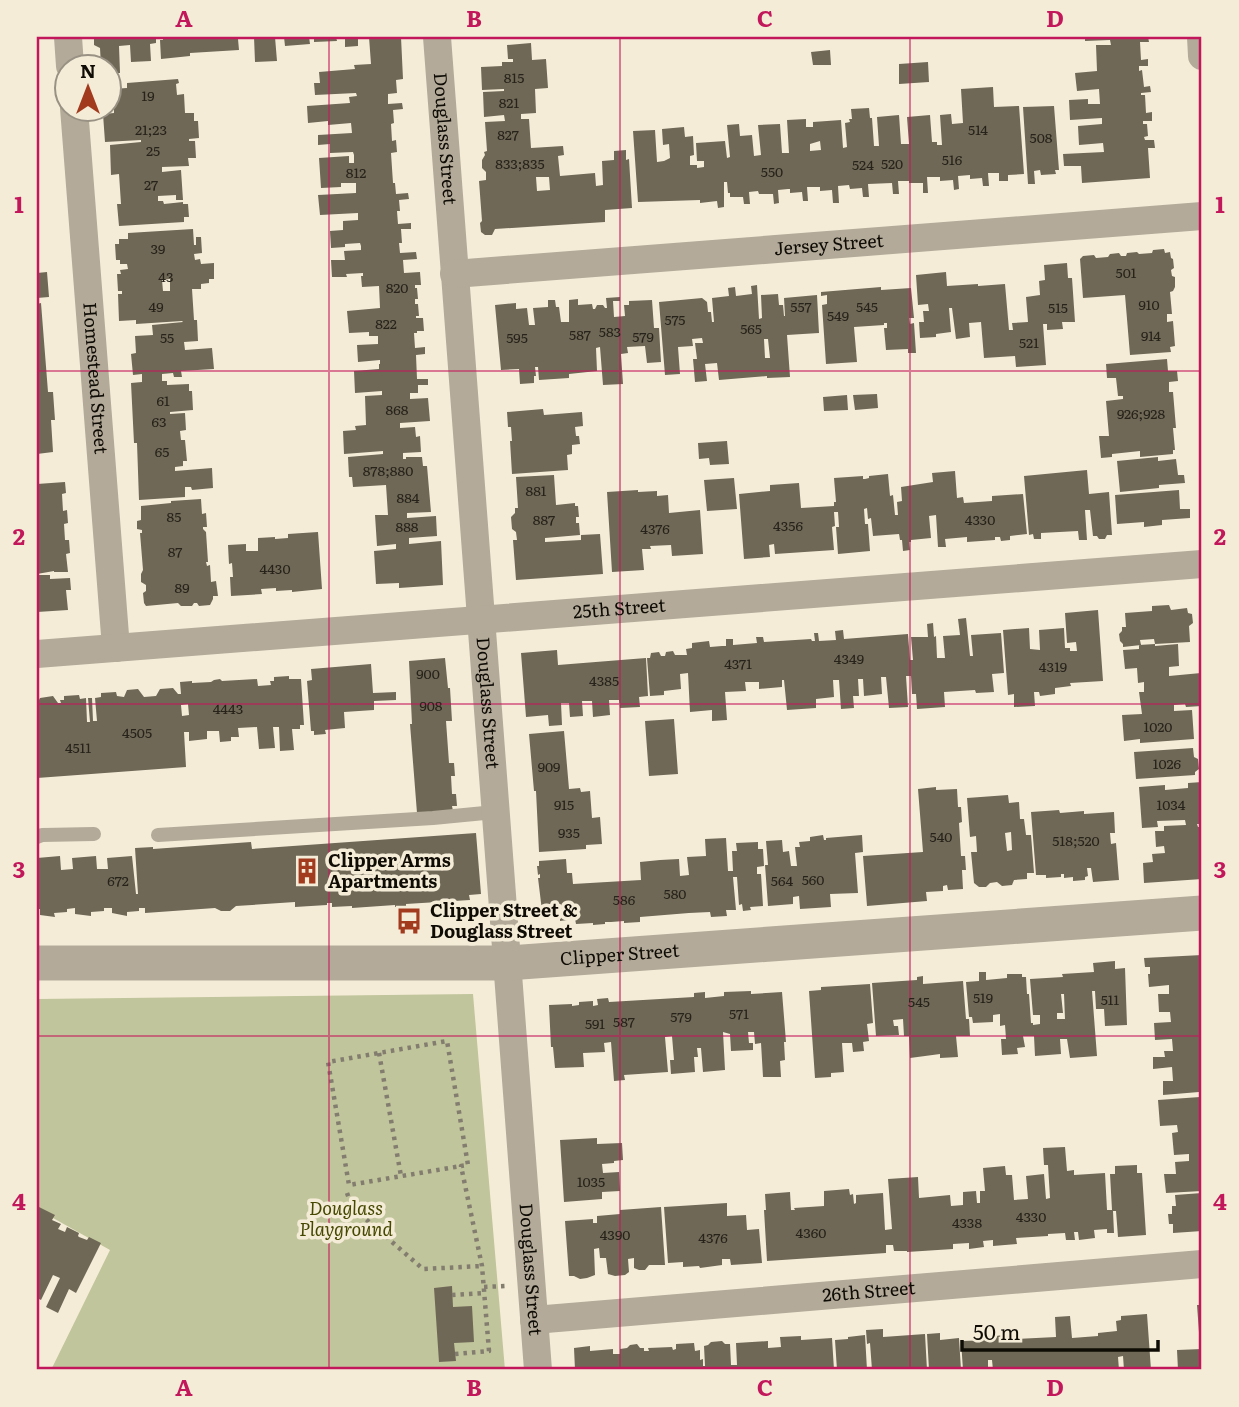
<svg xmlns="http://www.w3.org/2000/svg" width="1239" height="1407" font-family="Literata,serif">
	<rect width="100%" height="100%" fill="#f5ecd8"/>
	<path fill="#c0c59b" d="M 473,994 L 505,1370 L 51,1370 L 110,1250 L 37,1209 L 37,999 Z"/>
	<path fill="#6f6857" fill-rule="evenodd" d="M 94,37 L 156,37 L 156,43 L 150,44 L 151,61 L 131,62 L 130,45 L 119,46 L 120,73 L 108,73 L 108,66 L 101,66 L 100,48 L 94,45 Z
		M 163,37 L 186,37 L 186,38 L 194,38 L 194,37 L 246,37 L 246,39 L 238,39 L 239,50 L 190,53 L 190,56 L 161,59 L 160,40 L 163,40 Z
		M 254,37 L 275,37 L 277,61 L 255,62 Z
		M 284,37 L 309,37 L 310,44 L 285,46 Z
		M 314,37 L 336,37 L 337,41 L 314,42 Z
		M 345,37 L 358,37 L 358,46 L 345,47 Z
		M 369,37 L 401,37 L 403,79 L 396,80 L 397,93 L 388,94 L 388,104 L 402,103 L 403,109 L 393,110 L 394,123 L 391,124 L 392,141 L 396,140 L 397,152 L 391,153 L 393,183 L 395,183 L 396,194 L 408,193 L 409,199 L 399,200 L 400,211 L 397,211 L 398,224 L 411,223 L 411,229 L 401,229 L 402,243 L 399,243 L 400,253 L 416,252 L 417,259 L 403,260 L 404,273 L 420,272 L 421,285 L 415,285 L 415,288 L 417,288 L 418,299 L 415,299 L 415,304 L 418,304 L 419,316 L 416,316 L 416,318 L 423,318 L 424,331 L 417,331 L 417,333 L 414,333 L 415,348 L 425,347 L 425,354 L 416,355 L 417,379 L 428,379 L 428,385 L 418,385 L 418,393 L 410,393 L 410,399 L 428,398 L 430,421 L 400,423 L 400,428 L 415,427 L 416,437 L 420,436 L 421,452 L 403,453 L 403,459 L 406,459 L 406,457 L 422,457 L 423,466 L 427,466 L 431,512 L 407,513 L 407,518 L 436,516 L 437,536 L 409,538 L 409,544 L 441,541 L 443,585 L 399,588 L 399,583 L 376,584 L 374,551 L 396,549 L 396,544 L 377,546 L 375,515 L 388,515 L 386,485 L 353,487 L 352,477 L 349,477 L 348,457 L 383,454 L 383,451 L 344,454 L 343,431 L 356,430 L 355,426 L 366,425 L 365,396 L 382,395 L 382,391 L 355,393 L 354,371 L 379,369 L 379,364 L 380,364 L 380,360 L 358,362 L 357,345 L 378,344 L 378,336 L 369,336 L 369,332 L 349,333 L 347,311 L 380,308 L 379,286 L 362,287 L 361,276 L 363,276 L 363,273 L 346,274 L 347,277 L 332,277 L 331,260 L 345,260 L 344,251 L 361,250 L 361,246 L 360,243 L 345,244 L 345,247 L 331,248 L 330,231 L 343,230 L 343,221 L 358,220 L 358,213 L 320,215 L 318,195 L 356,193 L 356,183 L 341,183 L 341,187 L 321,188 L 319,158 L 349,156 L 349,163 L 354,163 L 354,155 L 353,152 L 330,153 L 330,144 L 318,145 L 318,135 L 352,133 L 351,123 L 328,125 L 328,121 L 308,123 L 307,106 L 350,103 L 349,97 L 357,96 L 356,93 L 315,95 L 314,83 L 320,83 L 319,72 L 355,69 L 354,65 L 371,64 Z
		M 1085,37 L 1148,37 L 1149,42 L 1140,42 L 1141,60 L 1148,59 L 1148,66 L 1139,66 L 1139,71 L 1142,70 L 1144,87 L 1150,86 L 1151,92 L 1141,93 L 1141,95 L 1145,95 L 1146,113 L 1152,112 L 1152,121 L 1143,121 L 1143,124 L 1147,124 L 1148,136 L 1144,137 L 1145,140 L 1154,140 L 1155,148 L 1148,148 L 1150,178 L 1082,183 L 1081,166 L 1064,166 L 1063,154 L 1104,152 L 1103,143 L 1079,145 L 1078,126 L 1102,124 L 1102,118 L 1070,120 L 1069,100 L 1088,99 L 1088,104 L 1100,104 L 1099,89 L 1077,91 L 1075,73 L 1097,71 L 1096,45 L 1111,45 L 1110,40 L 1085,41 Z
		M 531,43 L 532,60 L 546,59 L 548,88 L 535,89 L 536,113 L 521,114 L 521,119 L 529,119 L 531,148 L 563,146 L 564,155 L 558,156 L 560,176 L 595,173 L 596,186 L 603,185 L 602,161 L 614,160 L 614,151 L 626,150 L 626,160 L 629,159 L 632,208 L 605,210 L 605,222 L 495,229 L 492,235 L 485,235 L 481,232 L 480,223 L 482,221 L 479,181 L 486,180 L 486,172 L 482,168 L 482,160 L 485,155 L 484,152 L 487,151 L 485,122 L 505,121 L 504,115 L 484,117 L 483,92 L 504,91 L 504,89 L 482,90 L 481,67 L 502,66 L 502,62 L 513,62 L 513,59 L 508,59 L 507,45 ZM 536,177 L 549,177 L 550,190 L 537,191 Z
		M 830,50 L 831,65 L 813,65 L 811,52 Z
		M 928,62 L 929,82 L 899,84 L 899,64 Z
		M 178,79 L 179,83 L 176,84 L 177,95 L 184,94 L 185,113 L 194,113 L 194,121 L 198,121 L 199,138 L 189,139 L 189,141 L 195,141 L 196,158 L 188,158 L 189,166 L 162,167 L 162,172 L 181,170 L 183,200 L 176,200 L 176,195 L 158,196 L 158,201 L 163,201 L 164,204 L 183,202 L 183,204 L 188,204 L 189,217 L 184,217 L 184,222 L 119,226 L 117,204 L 121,204 L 119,174 L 111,175 L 110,145 L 141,142 L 141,140 L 105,142 L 103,114 L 114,113 L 114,105 L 110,105 L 110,97 L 113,97 L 112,89 L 127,88 L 127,83 Z
		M 993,87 L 994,107 L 1019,106 L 1024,174 L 1008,175 L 1008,181 L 999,181 L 999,173 L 988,173 L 989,186 L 983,186 L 982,178 L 970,179 L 970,175 L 958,176 L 959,189 L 954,190 L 953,180 L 940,181 L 940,177 L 927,177 L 928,193 L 923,193 L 923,183 L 909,183 L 909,181 L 898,181 L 899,194 L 893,194 L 892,183 L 868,184 L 869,197 L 863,197 L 862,188 L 850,189 L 849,185 L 838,186 L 839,203 L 833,203 L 832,190 L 820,191 L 820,187 L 807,187 L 808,201 L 803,201 L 802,192 L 790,193 L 790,189 L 788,189 L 778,190 L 779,203 L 774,204 L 773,194 L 759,194 L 758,191 L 749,192 L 750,204 L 744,204 L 743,197 L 730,197 L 730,193 L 728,193 L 727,182 L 724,182 L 724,207 L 718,208 L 717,201 L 700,203 L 700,200 L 638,202 L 633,131 L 655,130 L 657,162 L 664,161 L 670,158 L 669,144 L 663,145 L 662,129 L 684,127 L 685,137 L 693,136 L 694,155 L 690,156 L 690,165 L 697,165 L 697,168 L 704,167 L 704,161 L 697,161 L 696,143 L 725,141 L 727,158 L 730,157 L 727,125 L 739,124 L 740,136 L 752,135 L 754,156 L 761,155 L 758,125 L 780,124 L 782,153 L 789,153 L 787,120 L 806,119 L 806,127 L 813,127 L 813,122 L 841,120 L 843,148 L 847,147 L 845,123 L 850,122 L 849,119 L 852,119 L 851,109 L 869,108 L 870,118 L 872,118 L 874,146 L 879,146 L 877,117 L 899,115 L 901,144 L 909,144 L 907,117 L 930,115 L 932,142 L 937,142 L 937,145 L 942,145 L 940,115 L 951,114 L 952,124 L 963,123 L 961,89 ZM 820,141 L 821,150 L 810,151 L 810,144 Z
		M 1054,106 L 1059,170 L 1055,170 L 1056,174 L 1041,175 L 1040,170 L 1034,171 L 1035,184 L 1028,184 L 1023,107 Z
		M 193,229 L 194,245 L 196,245 L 196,237 L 201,237 L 202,253 L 194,254 L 195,260 L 200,259 L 201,264 L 214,263 L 214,279 L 209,279 L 209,283 L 201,284 L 201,289 L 192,289 L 194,320 L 197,320 L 198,341 L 184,342 L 185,350 L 212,348 L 214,369 L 181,371 L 182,377 L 174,377 L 173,373 L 162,374 L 162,381 L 167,381 L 167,385 L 189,384 L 189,391 L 192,391 L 193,410 L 170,412 L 170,414 L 185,413 L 186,430 L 180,431 L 181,440 L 185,440 L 187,461 L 183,461 L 183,466 L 175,467 L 175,471 L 212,468 L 213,488 L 192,490 L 191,487 L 185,487 L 185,497 L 139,500 L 137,443 L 134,443 L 131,383 L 142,382 L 142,374 L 133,375 L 131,354 L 136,353 L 135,336 L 153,335 L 152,325 L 183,322 L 182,321 L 136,324 L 136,320 L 119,321 L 118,294 L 122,294 L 122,291 L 118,291 L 117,274 L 121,274 L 120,270 L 128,269 L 127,264 L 120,264 L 120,260 L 116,260 L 115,244 L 119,244 L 119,239 L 128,239 L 128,233 ZM 170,279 L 170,291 L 163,291 L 162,280 Z
		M 1164,249 L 1165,253 L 1170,252 L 1171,258 L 1173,259 L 1174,268 L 1171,270 L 1172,276 L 1175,277 L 1175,287 L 1173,291 L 1170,292 L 1172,314 L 1167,314 L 1167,322 L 1173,321 L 1175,346 L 1170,347 L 1171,352 L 1130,355 L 1125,295 L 1083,298 L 1080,259 L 1083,256 L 1094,255 L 1096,258 L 1108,257 L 1110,254 L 1119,253 L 1121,256 L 1126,256 L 1127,253 L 1137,252 L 1139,254 L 1152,253 L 1153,250 Z
		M 1067,263 L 1068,278 L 1072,278 L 1075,322 L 1062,322 L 1063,329 L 1047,330 L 1047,324 L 1043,324 L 1046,365 L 1016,367 L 1015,356 L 984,358 L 981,322 L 969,323 L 970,337 L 956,339 L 952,308 L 949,308 L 951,332 L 936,334 L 936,337 L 920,338 L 919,322 L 924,322 L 923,311 L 929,311 L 928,304 L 918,305 L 916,275 L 946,272 L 947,286 L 978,284 L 978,286 L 1005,284 L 1009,330 L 1013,330 L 1012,323 L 1028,322 L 1026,297 L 1040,295 L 1039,281 L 1045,280 L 1044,265 Z
		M 47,272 L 49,297 L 37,298 L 37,273 Z
		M 757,285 L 759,319 L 762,318 L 761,295 L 778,294 L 779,305 L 783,305 L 784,316 L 785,316 L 784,298 L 817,295 L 819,333 L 787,335 L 790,377 L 767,378 L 767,376 L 719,380 L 717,363 L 705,364 L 707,381 L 695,382 L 693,359 L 697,359 L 695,343 L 703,343 L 702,338 L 692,339 L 693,346 L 678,347 L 680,374 L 665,375 L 659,302 L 702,298 L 707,302 L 708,312 L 711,312 L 712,322 L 714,322 L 712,298 L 729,296 L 728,288 L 735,287 L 736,296 L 752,294 L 751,286 ZM 764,339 L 768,339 L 770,358 L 765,358 Z
		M 881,287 L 881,290 L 911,288 L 914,318 L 909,318 L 910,324 L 914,323 L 916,353 L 908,353 L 908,349 L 886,350 L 884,328 L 887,328 L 887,323 L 884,323 L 884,325 L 854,327 L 857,362 L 826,364 L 822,305 L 827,304 L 827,295 L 821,296 L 821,292 Z
		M 620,297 L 620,301 L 613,301 L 614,317 L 625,316 L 624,305 L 629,305 L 629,301 L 652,300 L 654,328 L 659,328 L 661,362 L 647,363 L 645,346 L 627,347 L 628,353 L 621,354 L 623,384 L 603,385 L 600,347 L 596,348 L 597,371 L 569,374 L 569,378 L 539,380 L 538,367 L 535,367 L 536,376 L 534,376 L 534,383 L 520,384 L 519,369 L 501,370 L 495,305 L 516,303 L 516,309 L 527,308 L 529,325 L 535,325 L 533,308 L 548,307 L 548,300 L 555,300 L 556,307 L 559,307 L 561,322 L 569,322 L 569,300 L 578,299 L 578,305 L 592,304 L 593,309 L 595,309 L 597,305 L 603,305 L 605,308 L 607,308 L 606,298 Z
		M 41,303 L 48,392 L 53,392 L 55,420 L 51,420 L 53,452 L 37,454 L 37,304 Z
		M 1167,359 L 1168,371 L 1177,371 L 1178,381 L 1169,382 L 1169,392 L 1173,392 L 1176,428 L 1173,428 L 1175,450 L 1173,450 L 1173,454 L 1140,457 L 1140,451 L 1112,454 L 1112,457 L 1101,458 L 1099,436 L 1109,436 L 1106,401 L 1123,399 L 1123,396 L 1118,396 L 1116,378 L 1107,378 L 1106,364 Z
		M 877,394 L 878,408 L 855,410 L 853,395 Z
		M 847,395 L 848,410 L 824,411 L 823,397 Z
		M 543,409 L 544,415 L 582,412 L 583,426 L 575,427 L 576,436 L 579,436 L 580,444 L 572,445 L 572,454 L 567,455 L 568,470 L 512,474 L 510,441 L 512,441 L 511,427 L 508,427 L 507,412 Z
		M 727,441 L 729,464 L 710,465 L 709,458 L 699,459 L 698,443 Z
		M 1158,457 L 1158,461 L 1176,459 L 1178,475 L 1184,475 L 1185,483 L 1159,485 L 1159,488 L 1120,492 L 1117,461 Z
		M 1087,470 L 1089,494 L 1109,492 L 1112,535 L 1107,535 L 1105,539 L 1099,539 L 1097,536 L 1093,536 L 1090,510 L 1085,510 L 1087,540 L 1079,540 L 1078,531 L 1041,533 L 1041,539 L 1034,539 L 1033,534 L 1029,535 L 1024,476 Z
		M 955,471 L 957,498 L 963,497 L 964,503 L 992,501 L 992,496 L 1023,494 L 1027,534 L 1010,536 L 1010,540 L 1001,541 L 1000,537 L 995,537 L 995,540 L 967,542 L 967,537 L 945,539 L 946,547 L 938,547 L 936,515 L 929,516 L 931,538 L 911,540 L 911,542 L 909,542 L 910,550 L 903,551 L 902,540 L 900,540 L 899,534 L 873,536 L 871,518 L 868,519 L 867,508 L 864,509 L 865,524 L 868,524 L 870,551 L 838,554 L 836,527 L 839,527 L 838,512 L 834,512 L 835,526 L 832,527 L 834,550 L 775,554 L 774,544 L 769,545 L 770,557 L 744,559 L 739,494 L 770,491 L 770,485 L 799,483 L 801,508 L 834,506 L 834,502 L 836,502 L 834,478 L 863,476 L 863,479 L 865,479 L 869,478 L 869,476 L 888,474 L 890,496 L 893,495 L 895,515 L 898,515 L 897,502 L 902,501 L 901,487 L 933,482 L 932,473 Z
		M 554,475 L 556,505 L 575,503 L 575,506 L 578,506 L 579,517 L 576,517 L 576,523 L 579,523 L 580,535 L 545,538 L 545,542 L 581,540 L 581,535 L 600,534 L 603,574 L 516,580 L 513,540 L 517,540 L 516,532 L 512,529 L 511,517 L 515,513 L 515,508 L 518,508 L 516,477 Z
		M 734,478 L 737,509 L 707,511 L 704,480 Z
		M 65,482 L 66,493 L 62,494 L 63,511 L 67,510 L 68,523 L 64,524 L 65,540 L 69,540 L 70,553 L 66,554 L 68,572 L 54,572 L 54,571 L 37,574 L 37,484 Z
		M 638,490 L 638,492 L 657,491 L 657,496 L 668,495 L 669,513 L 700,510 L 703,554 L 672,556 L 671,545 L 650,546 L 651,549 L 642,549 L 644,570 L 612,572 L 607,492 Z
		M 1179,490 L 1180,509 L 1190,509 L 1190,518 L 1162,520 L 1162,525 L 1144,527 L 1144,522 L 1117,524 L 1115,495 Z
		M 201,499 L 202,514 L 206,513 L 207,527 L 203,527 L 203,529 L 206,532 L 208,562 L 206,562 L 207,566 L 210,565 L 211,582 L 216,581 L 218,596 L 213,596 L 213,599 L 210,605 L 199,606 L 197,603 L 194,603 L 192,606 L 181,606 L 178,603 L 146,606 L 144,603 L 143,593 L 146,591 L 146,585 L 141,582 L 141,574 L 143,570 L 140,533 L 142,533 L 142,530 L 137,529 L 137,521 L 141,520 L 141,506 L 171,503 L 171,501 Z
		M 318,532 L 322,589 L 292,592 L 292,590 L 276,591 L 276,588 L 261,589 L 262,594 L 231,596 L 230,577 L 233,577 L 232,563 L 229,564 L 228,545 L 246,544 L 246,551 L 258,551 L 258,538 L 275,537 L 275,539 L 288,538 L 288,534 Z
		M 37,575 L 50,575 L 50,579 L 70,578 L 71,590 L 66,590 L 68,610 L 37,612 Z
		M 1169,605 L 1171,610 L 1187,608 L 1188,613 L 1192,614 L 1193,623 L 1189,626 L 1190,642 L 1155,644 L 1154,639 L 1140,640 L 1141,645 L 1123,647 L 1123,644 L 1120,641 L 1119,634 L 1122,631 L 1122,627 L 1126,627 L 1125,613 L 1152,611 L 1152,606 Z
		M 1098,610 L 1103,681 L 1070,683 L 1071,686 L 1055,688 L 1055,694 L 1040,696 L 1039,692 L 1034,692 L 1035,706 L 1014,707 L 1014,694 L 1008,695 L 1003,630 L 1029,628 L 1030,649 L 1040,650 L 1039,630 L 1064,628 L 1065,648 L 1070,648 L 1070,651 L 1077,651 L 1076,642 L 1067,643 L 1065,613 Z
		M 966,618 L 970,656 L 973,656 L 971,635 L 1001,633 L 1004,673 L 992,674 L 994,692 L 976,693 L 975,690 L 944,692 L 945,707 L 917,709 L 916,694 L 912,694 L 911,676 L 906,676 L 908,707 L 889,708 L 886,677 L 881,677 L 882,694 L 864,696 L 863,679 L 858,679 L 859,696 L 853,696 L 854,708 L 841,709 L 839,680 L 833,680 L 834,697 L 816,699 L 816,708 L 787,710 L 784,680 L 782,680 L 782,687 L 759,689 L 759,682 L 745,682 L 746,691 L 725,692 L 727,720 L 712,721 L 712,710 L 690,712 L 688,673 L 680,674 L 681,689 L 664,691 L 664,695 L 650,696 L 647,658 L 650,658 L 651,653 L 659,652 L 661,656 L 665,656 L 666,652 L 673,651 L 675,655 L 687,655 L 686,649 L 692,648 L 692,643 L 709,641 L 710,647 L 722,646 L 726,646 L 726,639 L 733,639 L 733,645 L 757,643 L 756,637 L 763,637 L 764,642 L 811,639 L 812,641 L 815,641 L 814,633 L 818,633 L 819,641 L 836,640 L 835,631 L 843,630 L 844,639 L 908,634 L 910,660 L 913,660 L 911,637 L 928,637 L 927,624 L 933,623 L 934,637 L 936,636 L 937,658 L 945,658 L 943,636 L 960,635 L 958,619 Z
		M 1155,644 L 1155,646 L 1178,644 L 1179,666 L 1169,667 L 1169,676 L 1201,673 L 1202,706 L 1186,707 L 1185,704 L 1174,705 L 1174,711 L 1192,710 L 1194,739 L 1140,743 L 1140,739 L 1124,741 L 1122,715 L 1142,714 L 1139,692 L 1144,692 L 1144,682 L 1138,683 L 1137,668 L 1125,669 L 1123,650 L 1139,649 L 1139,645 Z
		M 557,650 L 558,665 L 646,658 L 648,696 L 639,697 L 640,707 L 620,708 L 619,700 L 609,700 L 610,715 L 593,717 L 592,701 L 582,701 L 583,716 L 570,717 L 569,703 L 561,703 L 562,725 L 549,726 L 548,715 L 526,717 L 521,653 Z
		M 445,658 L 448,688 L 450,688 L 452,721 L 446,721 L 449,763 L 454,763 L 455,776 L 451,776 L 452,794 L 456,794 L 457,806 L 452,806 L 453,811 L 417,813 L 410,724 L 412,724 L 409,661 Z
		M 371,664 L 373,693 L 396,692 L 396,700 L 374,701 L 374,710 L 344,712 L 345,728 L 325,730 L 326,734 L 314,735 L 314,731 L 311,731 L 307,681 L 312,680 L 311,669 Z
		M 289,676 L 289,679 L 301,679 L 304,725 L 300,725 L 300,729 L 292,729 L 294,750 L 280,751 L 279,727 L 273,727 L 275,748 L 259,749 L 257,727 L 238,728 L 239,737 L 231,737 L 231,741 L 220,742 L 219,731 L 207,731 L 207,739 L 189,741 L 189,732 L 184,732 L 186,767 L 37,778 L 37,704 L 40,698 L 53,696 L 58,703 L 61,703 L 60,700 L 64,700 L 64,696 L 79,695 L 80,699 L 86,698 L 87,722 L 90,722 L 88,698 L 92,698 L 93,721 L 97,721 L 95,698 L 101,697 L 101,693 L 116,692 L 117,696 L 124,697 L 127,690 L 138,689 L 144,697 L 156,696 L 160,689 L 173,688 L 178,694 L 181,694 L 180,682 L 192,681 L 192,683 L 211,682 L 214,680 L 220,679 L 222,681 L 257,679 L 258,686 L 271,685 L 270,681 L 274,681 L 274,677 ZM 188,704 L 189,715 L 182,716 L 181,705 Z
		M 674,719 L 678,774 L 649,776 L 645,721 Z
		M 564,731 L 569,789 L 580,788 L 581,792 L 590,791 L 592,818 L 600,817 L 602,844 L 586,845 L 586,849 L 539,852 L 536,791 L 534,791 L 529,734 Z
		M 1193,748 L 1194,757 L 1198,759 L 1199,769 L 1195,772 L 1195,775 L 1136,779 L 1134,752 Z
		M 1202,782 L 1202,824 L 1197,824 L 1198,827 L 1201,827 L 1202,848 L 1199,848 L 1199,851 L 1202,851 L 1202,879 L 1144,883 L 1143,863 L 1153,862 L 1152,854 L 1165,853 L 1164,846 L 1156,847 L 1155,831 L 1164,831 L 1164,826 L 1186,825 L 1185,820 L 1157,821 L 1158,827 L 1142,828 L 1139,787 L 1165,785 L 1165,790 L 1188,788 L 1188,783 Z
		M 936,787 L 936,790 L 957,789 L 958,807 L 961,807 L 962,822 L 959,823 L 961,856 L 965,856 L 966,870 L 962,870 L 963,889 L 948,890 L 947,885 L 943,886 L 943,891 L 926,892 L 927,901 L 867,906 L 863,856 L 923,852 L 918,789 Z
		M 1008,795 L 1009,803 L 1019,802 L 1020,819 L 1024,819 L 1026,835 L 1031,835 L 1034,873 L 1027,873 L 1027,879 L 1014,880 L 1012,885 L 1002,886 L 997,882 L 990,883 L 986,887 L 979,887 L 974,883 L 971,852 L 977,852 L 976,836 L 970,837 L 967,798 ZM 1011,832 L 1012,850 L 1007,851 L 1005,833 Z
		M 1059,810 L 1060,813 L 1084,811 L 1084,814 L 1114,812 L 1115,833 L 1110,833 L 1111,844 L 1116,843 L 1119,880 L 1093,882 L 1091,868 L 1087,868 L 1088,876 L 1085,877 L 1085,880 L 1073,881 L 1073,877 L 1064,878 L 1064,874 L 1061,874 L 1061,877 L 1046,878 L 1046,875 L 1036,875 L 1031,812 Z
		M 476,833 L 481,894 L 469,895 L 470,900 L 406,904 L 406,906 L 395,907 L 395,905 L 352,908 L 352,906 L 332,907 L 332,903 L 327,903 L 327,905 L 295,907 L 295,902 L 236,906 L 230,911 L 221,911 L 215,908 L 145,913 L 145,908 L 139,908 L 139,911 L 127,912 L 127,916 L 112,913 L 112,908 L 104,908 L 104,911 L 91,912 L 91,916 L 75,914 L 75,908 L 67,909 L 67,912 L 54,913 L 55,917 L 40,915 L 40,909 L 37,909 L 37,858 L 60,856 L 61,870 L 73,869 L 72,858 L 96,856 L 97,869 L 108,869 L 107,858 L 132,856 L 136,894 L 138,894 L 135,848 L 153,847 L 153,849 L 251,842 L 252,849 Z
		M 823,835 L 824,840 L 826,840 L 826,838 L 862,835 L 863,852 L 855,853 L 858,893 L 830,894 L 831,907 L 800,909 L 799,896 L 793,897 L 793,904 L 768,906 L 765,865 L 768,865 L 766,841 L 782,840 L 783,852 L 789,851 L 791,866 L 797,866 L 795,847 L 800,847 L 799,842 L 810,841 L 810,837 Z
		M 726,838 L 728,871 L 733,871 L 732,851 L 737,851 L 736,843 L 758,842 L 758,849 L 763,849 L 764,866 L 757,867 L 757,874 L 761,874 L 763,906 L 750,907 L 751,910 L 743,911 L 742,904 L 739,905 L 737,877 L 733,877 L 736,910 L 726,910 L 727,916 L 711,917 L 710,912 L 689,913 L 640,917 L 640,922 L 624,923 L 624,921 L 611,922 L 605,922 L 605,924 L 593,925 L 593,923 L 576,924 L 575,919 L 560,921 L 560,918 L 543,919 L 538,878 L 540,878 L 540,874 L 538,875 L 537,866 L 539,866 L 539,861 L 566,859 L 567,873 L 572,873 L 573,884 L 641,880 L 640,862 L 660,860 L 679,859 L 680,876 L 689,875 L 687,857 L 706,856 L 705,839 Z
		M 1202,955 L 1202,1191 L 1166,1193 L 1164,1174 L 1176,1174 L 1175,1162 L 1189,1161 L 1189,1154 L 1174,1155 L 1172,1133 L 1178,1132 L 1177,1125 L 1160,1126 L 1158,1100 L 1200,1097 L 1199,1092 L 1163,1095 L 1163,1081 L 1173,1081 L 1172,1067 L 1153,1069 L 1153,1057 L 1165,1057 L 1164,1051 L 1173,1051 L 1172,1039 L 1155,1040 L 1154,1023 L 1171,1022 L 1170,1012 L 1159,1012 L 1158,994 L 1169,994 L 1169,985 L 1149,987 L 1148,974 L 1150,974 L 1150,967 L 1145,967 L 1144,958 Z
		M 1115,961 L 1115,969 L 1125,968 L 1127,1025 L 1105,1026 L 1104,1009 L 1096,1009 L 1095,991 L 1092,991 L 1097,1056 L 1070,1058 L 1067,1039 L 1060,1039 L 1061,1054 L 1035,1056 L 1034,1036 L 1023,1036 L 1025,1047 L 1017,1048 L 1018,1054 L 1002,1055 L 1001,1039 L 1006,1039 L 1005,1025 L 1000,1026 L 1000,1014 L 993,1015 L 993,1022 L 973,1023 L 972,1017 L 969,1017 L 966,982 L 979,981 L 979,972 L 986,972 L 986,980 L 1007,978 L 1007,974 L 1022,974 L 1022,977 L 1026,977 L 1027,994 L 1029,994 L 1031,1023 L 1033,1023 L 1033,1025 L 1040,1024 L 1040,1015 L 1033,1015 L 1030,979 L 1063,977 L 1062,974 L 1094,972 L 1093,963 ZM 1061,994 L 1064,994 L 1065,1019 L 1057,1019 L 1057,1013 L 1063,1013 Z
		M 923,976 L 923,984 L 963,981 L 966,1019 L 969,1019 L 970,1036 L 956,1036 L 958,1057 L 940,1058 L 940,1054 L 910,1058 L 909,1036 L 904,1036 L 903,1019 L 893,1020 L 894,1026 L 898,1026 L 899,1035 L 876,1036 L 872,983 L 917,980 L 917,977 Z
		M 870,984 L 873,1023 L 867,1024 L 869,1041 L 863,1042 L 864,1051 L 853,1052 L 852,1043 L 842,1043 L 844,1072 L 831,1073 L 831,1077 L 815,1078 L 809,991 L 821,990 L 821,987 Z
		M 751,991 L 751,994 L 782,992 L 786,1042 L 784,1042 L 785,1060 L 780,1061 L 781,1077 L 763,1077 L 761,1043 L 755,1044 L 754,1032 L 748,1032 L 749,1043 L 753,1043 L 753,1050 L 731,1051 L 730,1034 L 723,1032 L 725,1070 L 703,1072 L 701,1048 L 697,1048 L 698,1057 L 694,1057 L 695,1072 L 671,1074 L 670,1060 L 674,1060 L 672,1036 L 665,1037 L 668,1072 L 624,1075 L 625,1080 L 614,1081 L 611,1042 L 604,1043 L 605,1052 L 583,1053 L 584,1067 L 555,1068 L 553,1047 L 551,1047 L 549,1005 L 572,1004 L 572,1006 L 579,1005 L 579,1002 L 593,1001 L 593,1006 L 598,1005 L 597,999 L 608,998 L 609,1002 L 694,997 L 694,993 L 705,992 L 705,998 L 724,996 L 724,992 Z
		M 597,1138 L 597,1144 L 622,1143 L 623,1160 L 614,1161 L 614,1163 L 602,1164 L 603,1173 L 619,1172 L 620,1191 L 602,1192 L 602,1199 L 564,1202 L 560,1140 Z
		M 1065,1147 L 1067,1171 L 1074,1170 L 1074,1175 L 1105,1173 L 1107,1210 L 1112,1210 L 1110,1174 L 1115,1174 L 1115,1166 L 1137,1165 L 1137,1173 L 1142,1173 L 1146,1235 L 1118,1237 L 1116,1211 L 1113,1211 L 1114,1233 L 1107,1233 L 1107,1229 L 1094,1230 L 1095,1238 L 1079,1240 L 1078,1232 L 1074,1232 L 1075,1240 L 1066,1240 L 1065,1233 L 1048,1234 L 1048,1236 L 1016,1238 L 1017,1244 L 993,1246 L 993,1240 L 983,1241 L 984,1247 L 969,1249 L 969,1243 L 953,1244 L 953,1249 L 907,1252 L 907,1251 L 894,1251 L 893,1245 L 886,1245 L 886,1253 L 767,1261 L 764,1210 L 766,1210 L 765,1194 L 790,1192 L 791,1210 L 795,1210 L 794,1208 L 824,1206 L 824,1191 L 849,1189 L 850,1195 L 853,1194 L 854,1204 L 856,1203 L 856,1195 L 883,1193 L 885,1230 L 892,1229 L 888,1179 L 918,1177 L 919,1198 L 950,1195 L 951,1206 L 963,1205 L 963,1192 L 976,1191 L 977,1203 L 980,1203 L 980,1191 L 985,1191 L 983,1168 L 1005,1166 L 1006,1175 L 1012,1175 L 1014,1200 L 1028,1199 L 1026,1176 L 1044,1174 L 1046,1199 L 1050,1198 L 1048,1165 L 1044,1165 L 1043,1148 Z
		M 1202,1193 L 1202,1231 L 1173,1233 L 1173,1224 L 1169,1224 L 1168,1214 L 1172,1214 L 1172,1206 L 1176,1206 L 1175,1195 Z
		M 727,1203 L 727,1216 L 746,1215 L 747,1230 L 759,1229 L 762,1263 L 731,1265 L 730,1259 L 722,1259 L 722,1265 L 700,1268 L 699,1266 L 683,1267 L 683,1262 L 668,1263 L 664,1207 Z
		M 37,1206 L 55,1215 L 52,1220 L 61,1224 L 58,1229 L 65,1232 L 67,1227 L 79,1233 L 78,1236 L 79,1237 L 87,1240 L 89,1237 L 101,1243 L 76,1293 L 69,1289 L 58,1313 L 46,1307 L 60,1278 L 53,1275 L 41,1300 L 37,1298 Z
		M 661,1207 L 665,1265 L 649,1265 L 645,1270 L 639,1270 L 634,1268 L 634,1258 L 628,1259 L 629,1272 L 625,1275 L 615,1276 L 608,1274 L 606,1258 L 600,1258 L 599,1248 L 594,1249 L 595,1275 L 587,1278 L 580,1279 L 574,1276 L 569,1276 L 565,1221 L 593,1219 L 593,1223 L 597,1223 L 597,1216 L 620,1214 L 620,1210 Z
		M 452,1286 L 453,1307 L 472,1306 L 474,1342 L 454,1343 L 456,1361 L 439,1362 L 434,1288 Z
		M 1197,1305 L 1202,1305 L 1202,1346 L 1200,1346 Z
		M 1147,1314 L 1151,1370 L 1124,1370 L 1123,1356 L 1118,1357 L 1119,1370 L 993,1370 L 992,1360 L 988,1360 L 988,1370 L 963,1370 L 961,1341 L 995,1340 L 995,1336 L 1014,1334 L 1015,1339 L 1056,1337 L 1055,1317 L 1070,1316 L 1072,1338 L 1098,1336 L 1098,1333 L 1117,1331 L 1116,1321 L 1121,1320 L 1121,1316 Z
		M 883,1329 L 883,1337 L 925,1334 L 927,1370 L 872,1370 L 870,1343 L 867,1344 L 866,1330 Z
		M 940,1333 L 940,1340 L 959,1338 L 961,1370 L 929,1370 L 927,1334 Z
		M 865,1335 L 867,1370 L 837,1370 L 835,1340 L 848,1339 L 848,1337 Z
		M 801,1336 L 801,1340 L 832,1338 L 834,1370 L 575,1370 L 574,1348 L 590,1346 L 590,1351 L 613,1349 L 613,1354 L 620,1354 L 620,1349 L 627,1348 L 630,1345 L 637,1344 L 640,1348 L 644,1348 L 644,1351 L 649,1351 L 648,1348 L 672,1347 L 673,1350 L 676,1349 L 676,1344 L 694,1343 L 695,1351 L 700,1350 L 700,1360 L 703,1359 L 703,1366 L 705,1366 L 704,1346 L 708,1345 L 711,1342 L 722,1341 L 725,1344 L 730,1344 L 731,1365 L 737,1365 L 736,1343 L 768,1341 L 768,1348 L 781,1347 L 780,1337 Z
		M 1202,1349 L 1202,1370 L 1178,1370 L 1177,1350 Z"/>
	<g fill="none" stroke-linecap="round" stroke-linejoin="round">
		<path stroke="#837d70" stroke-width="4.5" stroke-dasharray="3.5 5" stroke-linecap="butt" d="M 379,1053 L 401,1176
			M 347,1193 L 352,1207 L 423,1269 L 482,1266
			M 484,1287 L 506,1286
			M 452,1295 L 484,1293
			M 455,1354 L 489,1351 L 482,1266 L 461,1166 L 468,1165 L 447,1041 L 328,1062 L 349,1185 L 461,1166"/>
		<path stroke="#b3aa99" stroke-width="14" d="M 158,835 L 433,818 L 495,812
			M 37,837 L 42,835 L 94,834"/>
		<g stroke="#b3aa99" stroke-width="28">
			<path d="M 68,37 L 70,66"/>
			<path id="s1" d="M 437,37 L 538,1370"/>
			<path d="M 1201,37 L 1202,56"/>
			<path id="s2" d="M 74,108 L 116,648"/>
			<path id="s3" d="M 454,274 L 1202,216"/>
			<path id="s4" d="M 37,654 L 1202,564"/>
			<path id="s5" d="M 534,1320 L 1202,1264"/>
		</g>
		<path stroke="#b3aa99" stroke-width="35" id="s6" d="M 37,963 L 507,963 L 1202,913"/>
	</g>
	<path fill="none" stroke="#c2185b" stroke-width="2" stroke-opacity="0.55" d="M 329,37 L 329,1370M 620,37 L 620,1370M 910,37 L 910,1370M 37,371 L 1202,371M 37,704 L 1202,704M 37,1036 L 1202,1036"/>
	<defs>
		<g id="building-bare" transform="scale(2.1)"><path d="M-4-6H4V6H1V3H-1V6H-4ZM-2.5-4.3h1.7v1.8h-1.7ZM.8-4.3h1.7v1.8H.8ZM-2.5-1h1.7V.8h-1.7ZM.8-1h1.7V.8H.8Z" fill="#a23a1e" stroke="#f5ecd8" stroke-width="2.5" paint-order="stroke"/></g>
		<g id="bus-bare" transform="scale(2.1)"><path d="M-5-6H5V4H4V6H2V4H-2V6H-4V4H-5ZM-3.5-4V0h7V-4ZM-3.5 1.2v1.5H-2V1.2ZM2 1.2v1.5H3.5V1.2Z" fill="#a23a1e" stroke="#f5ecd8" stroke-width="2.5" paint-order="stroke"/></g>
	</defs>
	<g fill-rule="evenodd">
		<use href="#building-bare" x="307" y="871"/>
		<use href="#bus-bare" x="409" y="921"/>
	</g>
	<g text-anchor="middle" stroke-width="7" stroke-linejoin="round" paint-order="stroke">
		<g font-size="14" fill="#27231a">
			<text x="514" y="83">815</text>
			<text x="148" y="101">19</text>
			<text x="509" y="108">821</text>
			<text x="151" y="135">21;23</text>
			<text x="978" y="135">514</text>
			<text x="508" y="140">827</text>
			<text x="1041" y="143">508</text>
			<text x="153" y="156">25</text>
			<text x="952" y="165">516</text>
			<text x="520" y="169">833;835</text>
			<text x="892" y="169">520</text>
			<text x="863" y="170">524</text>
			<text x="772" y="177">550</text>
			<text x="356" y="178">812</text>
			<text x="151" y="190">27</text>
			<text x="158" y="254">39</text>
			<text x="1126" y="278">501</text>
			<text x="166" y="282">43</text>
			<text x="397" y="293">820</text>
			<text x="1149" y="310">910</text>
			<text x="156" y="312">49</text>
			<text x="801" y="312">557</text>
			<text x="867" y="312">545</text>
			<text x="1058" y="313">515</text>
			<text x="838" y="321">549</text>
			<text x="675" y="325">575</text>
			<text x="386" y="329">822</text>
			<text x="751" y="334">565</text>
			<text x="610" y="337">583</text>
			<text x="580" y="340">587</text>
			<text x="1151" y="341">914</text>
			<text x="643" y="342">579</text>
			<text x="167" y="343">55</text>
			<text x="517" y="343">595</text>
			<text x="1029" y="348">521</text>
			<text x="163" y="406">61</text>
			<text x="397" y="415">868</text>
			<text x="1141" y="419">926;928</text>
			<text x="159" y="427">63</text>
			<text x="162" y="457">65</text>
			<text x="388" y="476">878;880</text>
			<text x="536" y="496">881</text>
			<text x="408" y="503">884</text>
			<text x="174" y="522">85</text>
			<text x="544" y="525">887</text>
			<text x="980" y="525">4330</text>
			<text x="788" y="531">4356</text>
			<text x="407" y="532">888</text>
			<text x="655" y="534">4376</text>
			<text x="175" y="557">87</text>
			<text x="275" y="574">4430</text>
			<text x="182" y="593">89</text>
			<text x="849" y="664">4349</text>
			<text x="738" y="669">4371</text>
			<text x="1053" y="672">4319</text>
			<text x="428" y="679">900</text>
			<text x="604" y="686">4385</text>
			<text x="431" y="711">908</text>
			<text x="228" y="714">4443</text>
			<text x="1158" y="732">1020</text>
			<text x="137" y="738">4505</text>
			<text x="78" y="753">4511</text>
			<text x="1167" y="769">1026</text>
			<text x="549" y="772">909</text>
			<text x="564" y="810">915</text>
			<text x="1171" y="810">1034</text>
			<text x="569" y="838">935</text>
			<text x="941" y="842">540</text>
			<text x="1076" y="846">518;520</text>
			<text x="813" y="885">560</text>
			<text x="118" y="886">672</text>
			<text x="782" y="886">564</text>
			<text x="675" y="899">580</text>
			<text x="624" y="905">586</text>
			<text x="983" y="1003">519</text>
			<text x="1110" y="1005">511</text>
			<text x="919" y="1007">545</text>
			<text x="739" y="1019">571</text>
			<text x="681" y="1022">579</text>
			<text x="624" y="1027">587</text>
			<text x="595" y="1029">591</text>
			<text x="591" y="1187">1035</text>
			<text x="1031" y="1222">4330</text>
			<text x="967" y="1228">4338</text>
			<text x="811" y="1238">4360</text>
			<text x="615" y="1240">4390</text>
			<text x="713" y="1243">4376</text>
		</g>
		<g font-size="18" fill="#0f0c06" stroke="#f5ecd8">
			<text dy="6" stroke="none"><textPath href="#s1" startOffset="102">Douglass Street</textPath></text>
			<text dy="6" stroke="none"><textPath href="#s3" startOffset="376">Jersey Street</textPath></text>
			<text dy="6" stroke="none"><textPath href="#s2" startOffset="271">Homestead Street</textPath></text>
			<text dy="6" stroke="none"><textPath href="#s4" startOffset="584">25th Street</textPath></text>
			<text dy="6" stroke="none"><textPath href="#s1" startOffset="668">Douglass Street</textPath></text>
			<text dy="6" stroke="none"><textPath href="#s6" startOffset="583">Clipper Street</textPath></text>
			<text dy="6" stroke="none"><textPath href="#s1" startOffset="1236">Douglass Street</textPath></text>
			<text dy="6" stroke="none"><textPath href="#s5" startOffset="336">26th Street</textPath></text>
		</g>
		<g font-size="18" font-weight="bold" fill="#0f0c06" stroke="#f5ecd8" text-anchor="start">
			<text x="328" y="867">Clipper Arms<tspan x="328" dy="21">Apartments</tspan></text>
			<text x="430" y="917">Clipper Street &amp;<tspan x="430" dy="21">Douglass Street</tspan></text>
		</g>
		<g font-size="18" font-style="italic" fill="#464800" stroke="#f5ecd8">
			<text x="346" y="1215">Douglass<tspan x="346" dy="21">Playground</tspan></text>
		</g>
	</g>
	<rect width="1239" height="1407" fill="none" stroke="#f5ecd8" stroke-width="77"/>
	<g transform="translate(88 88)"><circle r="33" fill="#f5ecd8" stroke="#999284" stroke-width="2"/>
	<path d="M0-5L12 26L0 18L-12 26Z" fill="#a23a1e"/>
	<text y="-10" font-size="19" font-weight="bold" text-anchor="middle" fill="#0f0c06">N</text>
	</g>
	<path d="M962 1340v10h196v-10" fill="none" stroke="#0f0c06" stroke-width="3.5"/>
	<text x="973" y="1340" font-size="21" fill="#0f0c06" stroke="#f5ecd8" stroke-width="5" paint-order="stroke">50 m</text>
	<rect x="38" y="38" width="1162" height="1330" fill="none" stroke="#c2185b" stroke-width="2.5"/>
	<g font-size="23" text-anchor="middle" font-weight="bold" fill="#c2185b">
		<text x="184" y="27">A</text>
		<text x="474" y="27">B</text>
		<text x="765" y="27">C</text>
		<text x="1055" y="27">D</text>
		<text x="19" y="213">1</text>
		<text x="1220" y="213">1</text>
		<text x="19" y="545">2</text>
		<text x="1220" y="545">2</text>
		<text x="19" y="878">3</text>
		<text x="1220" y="878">3</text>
		<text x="19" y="1210">4</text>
		<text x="1220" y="1210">4</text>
		<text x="184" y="1396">A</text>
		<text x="474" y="1396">B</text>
		<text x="765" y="1396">C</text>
		<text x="1055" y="1396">D</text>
	</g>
</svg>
